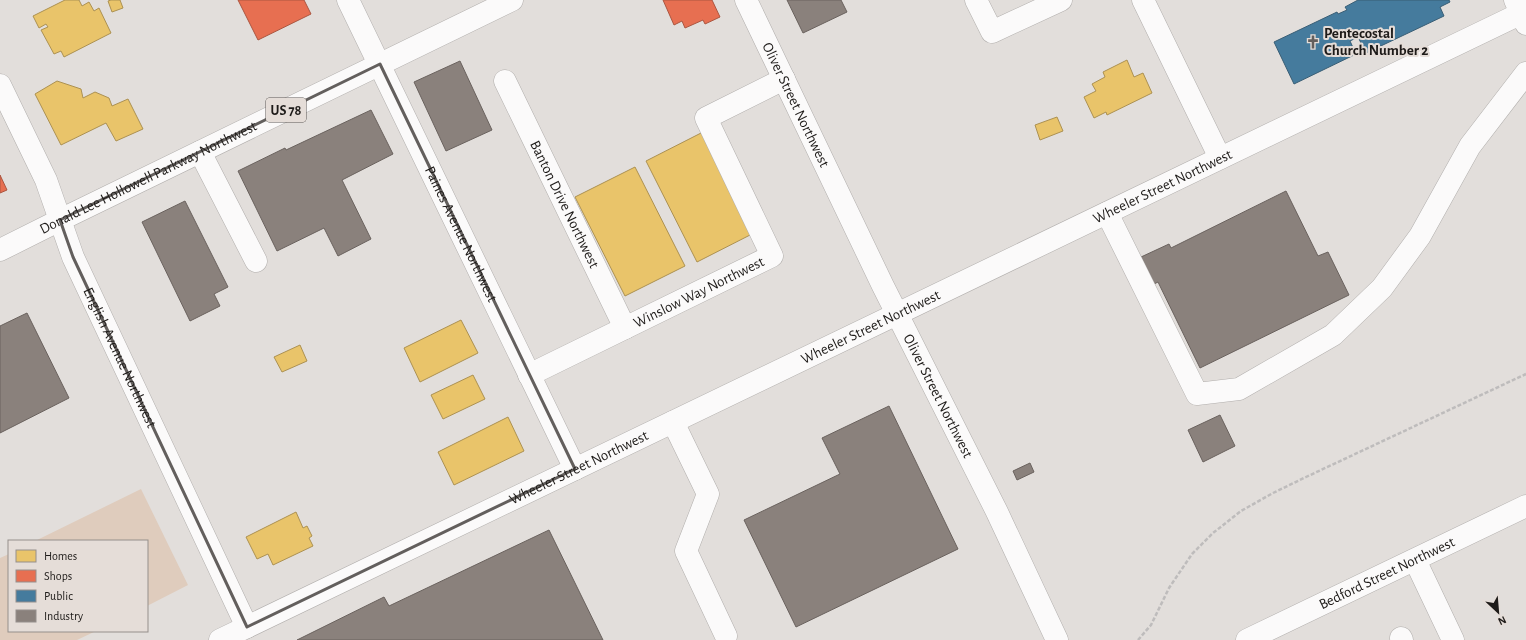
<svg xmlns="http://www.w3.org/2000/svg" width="1526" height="640" font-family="'Alegreya Sans',sans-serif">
	<rect width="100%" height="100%" fill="#e2dedb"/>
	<path fill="#dfccbd" d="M 141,489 L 188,585 L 147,606 L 147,541 L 35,541 Z
		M 9,554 L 9,631 L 96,631 L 77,640 L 0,640 L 0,558 Z"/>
	<path fill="#e9c46a" stroke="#ac9152" d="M 65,0 L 79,0 L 82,6 L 89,2 L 94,11 L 99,8 L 111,33 L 64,57 L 61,51 L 54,54 L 41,30 L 48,27 L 46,24 L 39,28 L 33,16 Z
		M 111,0 L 120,0 L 123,8 L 112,12 L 108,1 Z
		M 1127,60 L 1134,77 L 1143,73 L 1152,93 L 1107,115 L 1106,112 L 1094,118 L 1084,97 L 1096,91 L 1092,84 L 1105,77 L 1103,72 Z
		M 57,81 L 81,89 L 83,98 L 95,92 L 109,98 L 112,106 L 128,99 L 143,129 L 116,141 L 106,123 L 61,145 L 35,94 Z
		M 1057,117 L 1063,131 L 1040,140 L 1035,125 Z
		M 703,132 L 754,233 L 697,262 L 646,161 Z
		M 635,167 L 685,266 L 625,296 L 575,197 Z
		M 461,320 L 478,353 L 420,382 L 404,348 Z
		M 300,345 L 307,361 L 282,372 L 274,357 Z
		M 473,375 L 485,399 L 443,419 L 431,395 Z
		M 508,417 L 524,451 L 454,485 L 438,452 Z
		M 296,512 L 303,528 L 307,526 L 312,536 L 309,538 L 313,546 L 273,565 L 268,554 L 257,559 L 246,537 Z"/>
	<path fill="#e76f51" stroke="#ab5640" d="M 238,0 L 304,0 L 311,14 L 258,40 Z
		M 663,0 L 712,0 L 720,17 L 705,24 L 703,20 L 685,28 L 682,21 L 674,25 Z
		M 0,175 L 7,190 L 0,193 Z"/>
	<path fill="#457b9d" stroke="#395e75" d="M 1358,0 L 1449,0 L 1450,2 L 1440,7 L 1444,16 L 1366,53 L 1358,37 L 1350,41 L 1356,54 L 1294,84 L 1274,42 L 1337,12 L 1338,14 L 1347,10 L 1345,7 Z"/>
	<path fill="#8a817c" stroke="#6a625e" d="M 787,0 L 841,0 L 847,12 L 803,33 Z
		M 460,61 L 492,130 L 446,151 L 414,82 Z
		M 371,110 L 393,154 L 342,180 L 371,239 L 338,256 L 324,228 L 277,251 L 238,171 L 285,148 L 286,150 Z
		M 1286,191 L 1318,256 L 1328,252 L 1349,295 L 1200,368 L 1158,282 L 1154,284 L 1141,257 L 1169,244 L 1171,248 Z
		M 185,201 L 228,287 L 214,294 L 220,306 L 190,321 L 142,222 Z
		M 27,313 L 69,398 L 0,433 L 0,326 Z
		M 889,406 L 958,549 L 796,627 L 744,520 L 840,474 L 822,438 Z
		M 1220,415 L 1235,446 L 1203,462 L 1188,430 Z
		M 1030,463 L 1034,472 L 1017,480 L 1013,471 Z
		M 549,530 L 603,640 L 297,640 L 384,597 L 389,606 Z"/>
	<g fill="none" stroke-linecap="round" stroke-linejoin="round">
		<g stroke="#b1aeac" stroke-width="23">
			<g id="minor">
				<path id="s1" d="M 348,0 L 575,469"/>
				<path id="s2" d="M 746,0 L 883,286 L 997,512 L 1057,640"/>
				<path d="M 976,0 L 992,32 L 1061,0"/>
				<path d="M 1143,0 L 1220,158"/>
				<path id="s3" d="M 505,81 L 625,328"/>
				<path id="s4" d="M 0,85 L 46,180 L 73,257 L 247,627"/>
				<path d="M 200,152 L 256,261"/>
				<path d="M 1107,213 L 1197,394 L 1239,389 L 1333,335 L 1382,288 L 1420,236 L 1470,146 L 1526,73"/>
				<path id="s5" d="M 529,375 L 772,256 L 706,118 L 784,79"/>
				<path d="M 673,422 L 708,494 L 686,551 L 726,636"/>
				<path d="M 1415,560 L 1453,640"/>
				<path d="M 1401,638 L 1402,640"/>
				<path id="s6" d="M 220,640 L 1526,11"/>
				<path id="s7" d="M 1247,640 L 1526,506"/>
			</g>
		</g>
		<g stroke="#b1aeac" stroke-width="23">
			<g id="major">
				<path d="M 1515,0 L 1526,24"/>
				<path id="s8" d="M 0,250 L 60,220 L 512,0"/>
			</g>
		</g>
		<path stroke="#bebcbc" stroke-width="2.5" stroke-dasharray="4 2" stroke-linecap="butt" d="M 1138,640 L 1151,625 L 1169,588 L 1192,554 L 1213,533 L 1241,511 L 1273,493 L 1306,477 L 1526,374"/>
		<use href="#minor" stroke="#fbfafa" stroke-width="22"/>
		<use href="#major" stroke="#fbfafa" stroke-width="22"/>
	</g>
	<path fill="none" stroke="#635f5d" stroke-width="3" stroke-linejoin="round" d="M 380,64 L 575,469 L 247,627 L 73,257 L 60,220 Z"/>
	<defs>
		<g id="church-bare" transform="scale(1.08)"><path d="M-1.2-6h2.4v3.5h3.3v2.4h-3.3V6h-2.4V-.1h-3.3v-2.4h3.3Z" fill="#635f5d" stroke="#e5ddd8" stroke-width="2.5" paint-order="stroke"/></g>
	</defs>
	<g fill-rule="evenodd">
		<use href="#church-bare" x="1313" y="42"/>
	</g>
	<g text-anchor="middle" stroke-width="4" stroke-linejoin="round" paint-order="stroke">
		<rect fill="#e5ddd8" stroke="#5a5552" stroke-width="1" x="266" y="98" width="40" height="24" rx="3"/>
		<g font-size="14" font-weight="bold" fill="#1e1b19">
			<text x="286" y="115">US 78</text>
		</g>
		<g font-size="15" font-weight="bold" fill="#1e1b19" stroke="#e5ddd8" text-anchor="start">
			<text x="1324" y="38">Pentecostal<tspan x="1324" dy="17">Church Number 2</tspan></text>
		</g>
		<g font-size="15" fill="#1e1b19" stroke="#e5ddd8">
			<text dy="5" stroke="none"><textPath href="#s2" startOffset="116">Oliver Street Northwest</textPath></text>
			<text dy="5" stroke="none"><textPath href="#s8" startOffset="165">Donald Lee Hollowell Parkway Northwest</textPath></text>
			<text dy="5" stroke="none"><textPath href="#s6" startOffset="1046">Wheeler Street Northwest</textPath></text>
			<text dy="5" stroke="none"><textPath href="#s3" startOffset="137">Banton Drive Northwest</textPath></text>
			<text dy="5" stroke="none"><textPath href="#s1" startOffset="260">Paines Avenue Northwest</textPath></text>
			<text dy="5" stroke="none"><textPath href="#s5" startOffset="189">Winslow Way Northwest</textPath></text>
			<text dy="5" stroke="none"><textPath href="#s6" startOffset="722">Wheeler Street Northwest</textPath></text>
			<text dy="5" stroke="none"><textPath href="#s4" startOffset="298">English Avenue Northwest</textPath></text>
			<text dy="5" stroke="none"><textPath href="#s2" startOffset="440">Oliver Street Northwest</textPath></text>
			<text dy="5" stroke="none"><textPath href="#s6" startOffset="398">Wheeler Street Northwest</textPath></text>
			<text dy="5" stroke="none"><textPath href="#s7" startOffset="155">Bedford Street Northwest</textPath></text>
		</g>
	</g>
	<rect x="8" y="540" width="140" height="92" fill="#e5ddd8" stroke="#958f8c"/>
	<rect x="16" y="550" width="20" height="12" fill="#e9c46a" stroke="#958f8c"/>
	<text x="44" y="560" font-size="12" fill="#1e1b19">Homes</text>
	<rect x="16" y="570" width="20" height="12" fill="#e76f51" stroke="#958f8c"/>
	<text x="44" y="580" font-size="12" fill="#1e1b19">Shops</text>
	<rect x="16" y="590" width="20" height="12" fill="#457b9d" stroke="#958f8c"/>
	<text x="44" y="600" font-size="12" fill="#1e1b19">Public</text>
	<rect x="16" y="610" width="20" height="12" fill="#8a817c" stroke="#958f8c"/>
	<text x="44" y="620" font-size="12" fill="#1e1b19">Industry</text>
	<g transform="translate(1498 612) rotate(154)" stroke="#e5ddd8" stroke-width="3" paint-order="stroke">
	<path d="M0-3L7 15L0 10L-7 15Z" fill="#1e1b19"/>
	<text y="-6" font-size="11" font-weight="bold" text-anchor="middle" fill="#1e1b19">N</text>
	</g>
</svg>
